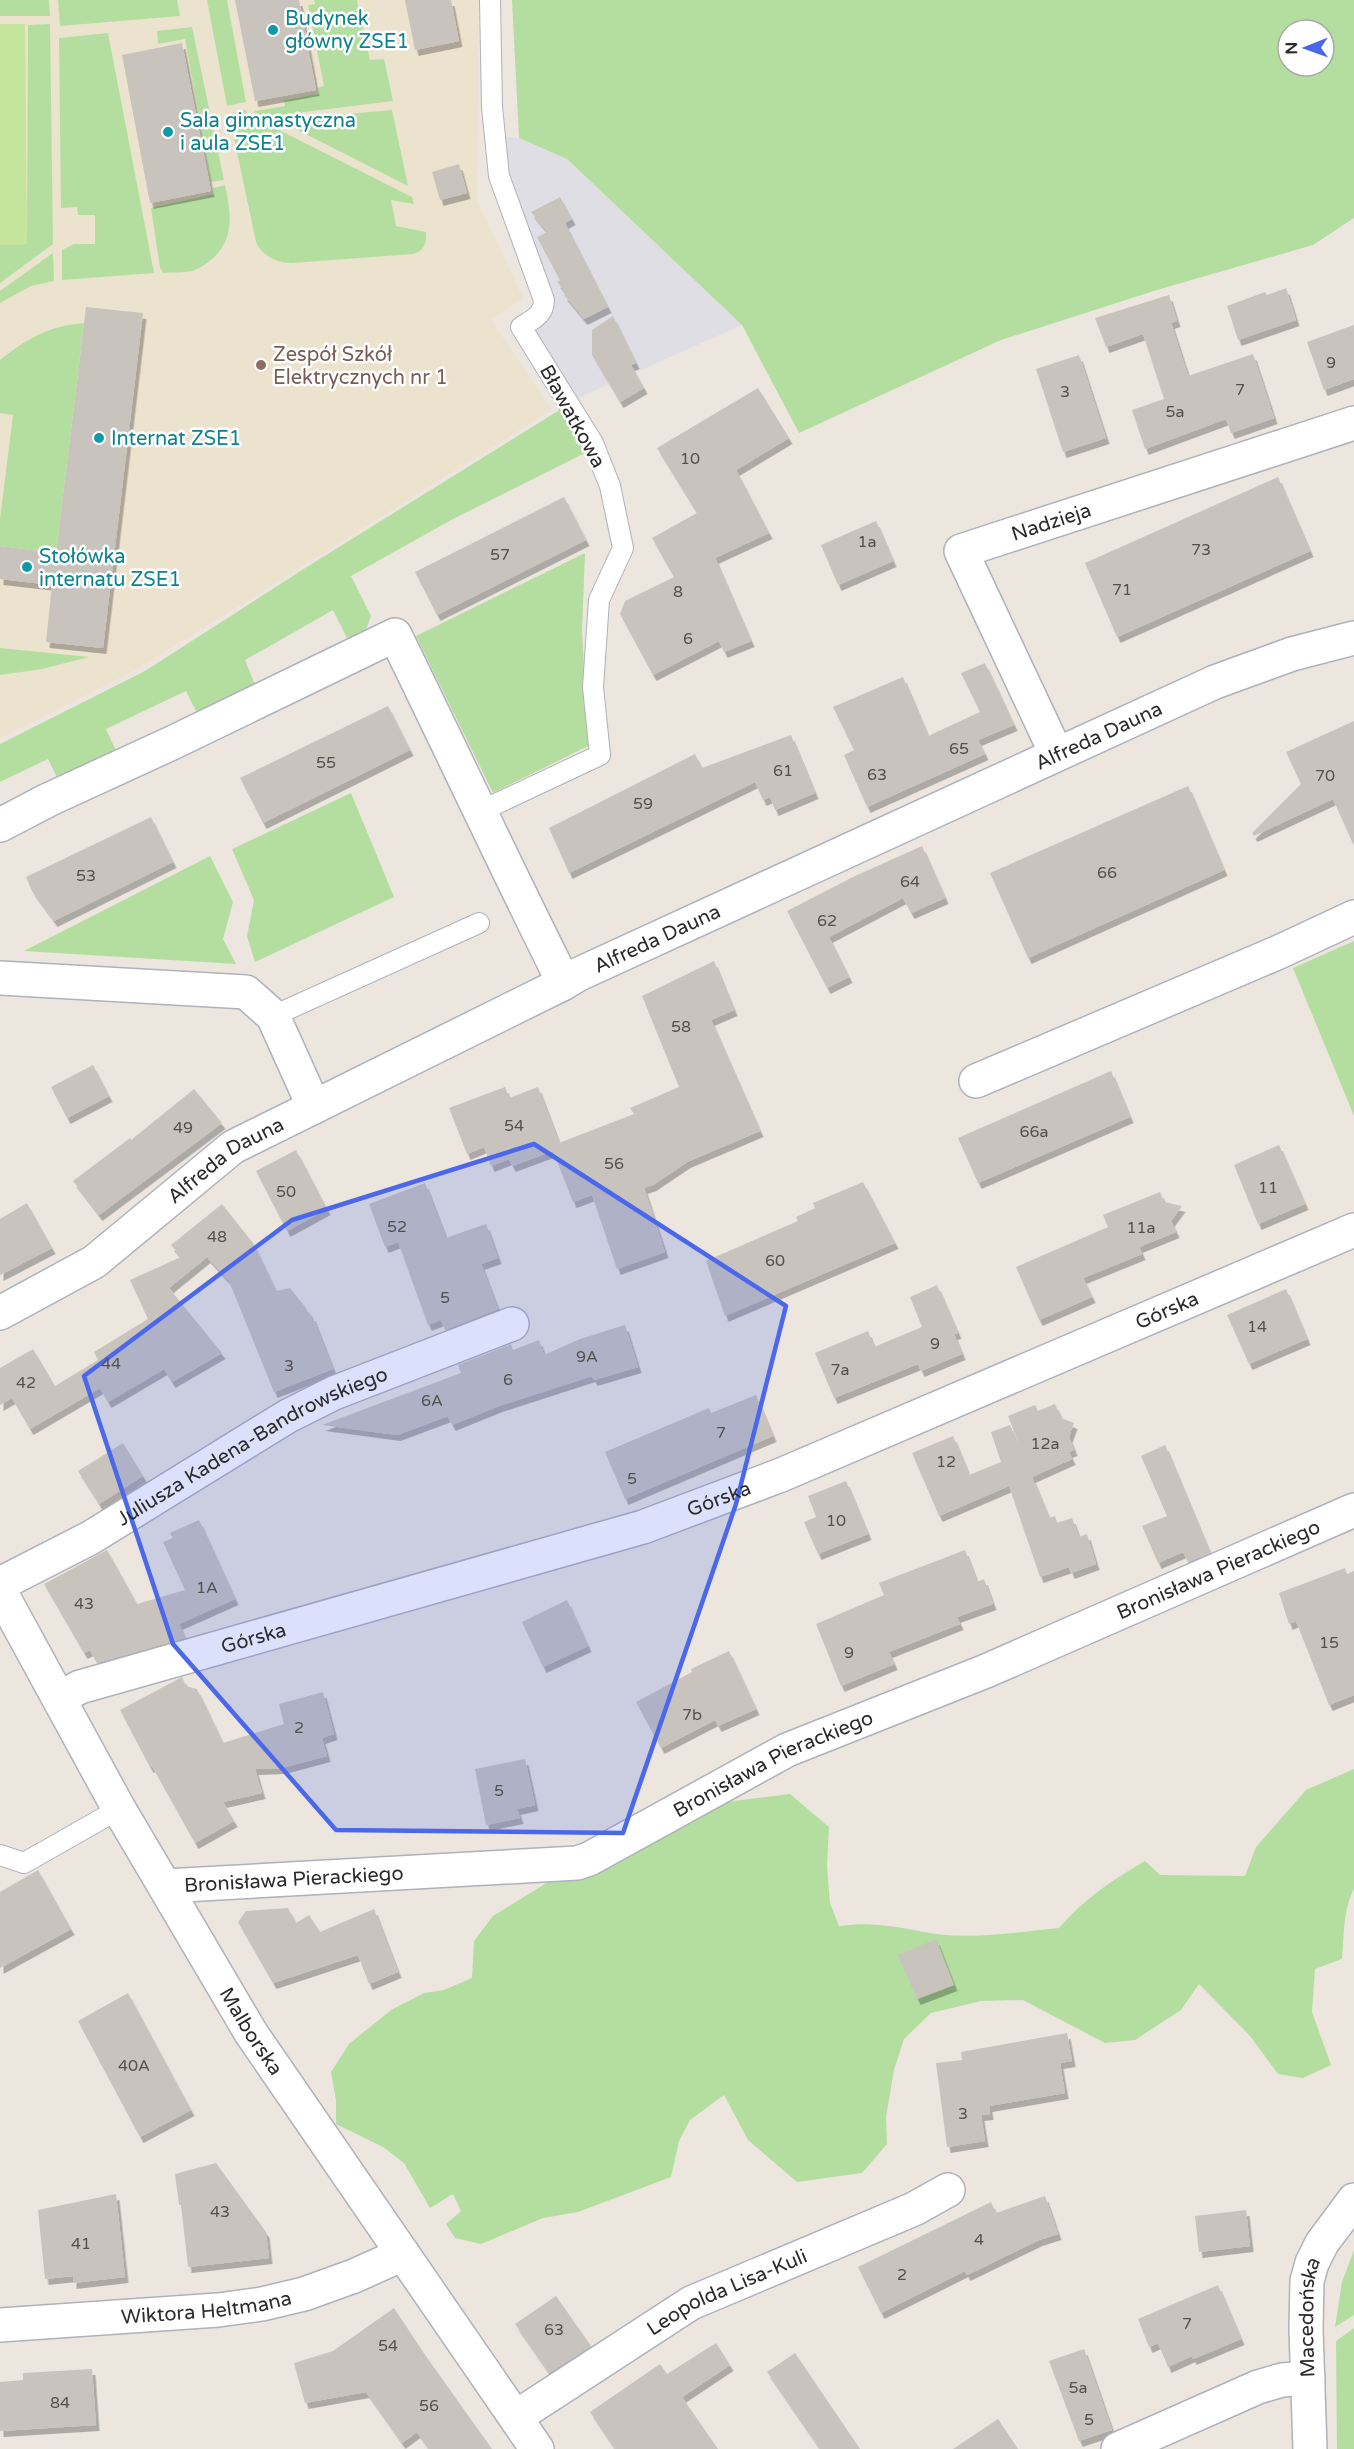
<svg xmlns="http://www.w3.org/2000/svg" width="1354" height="2449" font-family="'Varela Round',sans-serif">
	<defs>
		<filter id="shadow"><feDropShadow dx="3.5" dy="6" stdDeviation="0" flood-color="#0004"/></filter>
	</defs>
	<rect width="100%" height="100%" fill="#ece6df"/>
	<path fill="#e0dee5" d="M 501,136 L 519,138 L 567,159 L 742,325 L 576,399 L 533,327 L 554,311 L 504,178 Z"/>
	<path fill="#ece3cf" d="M 0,0 L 479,0 L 477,201 L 523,298 L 491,320 L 552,410 L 138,669 L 0,739 Z"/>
	<path fill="#b4de9f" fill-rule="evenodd" d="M 0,0 L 49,0 L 50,16 L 0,16 Z
		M 58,0 L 177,0 L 180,16 L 60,26 Z
		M 207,0 L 227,0 L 246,102 L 227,106 Z
		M 314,0 L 357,0 L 370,60 L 384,59 L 393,101 L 256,118 L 255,111 L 285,106 L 284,100 L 319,94 L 318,88 L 324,86 L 308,5 L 315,4 Z
		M 512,0 L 1354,0 L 1354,218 L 1313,245 L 1157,290 L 1001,340 L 799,433 L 742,325 L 567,159 L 519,138 ZM 1288,30 L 1324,30 L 1324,66 L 1288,66 Z
		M 50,24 L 53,244 L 0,283 L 0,245 L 27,244 L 28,25 Z
		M 192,27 L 224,180 L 211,182 L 185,39 L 158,44 L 157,31 Z
		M 108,33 L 154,273 L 62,280 L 62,250 L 74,244 L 95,244 L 95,215 L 78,215 L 77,207 L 61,208 L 59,38 Z
		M 246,110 L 250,127 L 269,125 L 412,197 L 414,204 L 391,200 L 396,226 L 426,232 C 427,243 424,251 413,254 L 292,263 C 277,263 262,256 256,242 L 229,114 Z
		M 392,110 L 408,186 L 286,124 L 281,120 Z
		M 225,185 C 231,213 235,239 212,259 C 206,264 199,269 192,271 C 183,273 172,272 163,273 L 160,268 L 151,208 L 214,194 L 213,188 Z
		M 53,253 L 54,281 L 31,286 L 0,303 L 0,291 Z
		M 84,323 L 56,553 L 0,546 L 0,519 L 13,415 L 0,413 L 0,360 C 28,338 48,326 84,323 Z
		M 561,409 L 585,453 L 453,519 L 351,576 L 371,616 L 366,630 L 349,642 L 333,610 L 245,660 L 256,687 L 197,713 L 186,691 L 106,729 L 116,751 L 58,779 L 48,759 L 0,782 L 0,744 L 145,671 L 310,565 Z
		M 585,553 L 582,630 L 588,746 L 493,793 L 416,636 Z
		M 0,648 L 89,657 L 42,669 L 0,675 Z
		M 351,793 L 394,897 L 255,962 L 247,936 L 254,900 L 232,849 Z
		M 210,856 L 233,902 L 223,939 L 236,964 L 24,951 Z
		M 1354,941 L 1354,1116 L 1293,968 Z
		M 1354,1769 L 1354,1889 C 1343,1909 1344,1937 1342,1959 L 1315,1969 L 1312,2012 L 1331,2065 L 1303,2078 L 1278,2074 L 1250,2036 L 1199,1984 L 1181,2010 L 1135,2040 L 1105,2043 L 1023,2000 L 981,2001 L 931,2013 L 904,2039 L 894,2070 L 886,2117 L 887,2144 L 862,2173 L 797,2182 L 748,2140 L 724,2095 L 690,2120 L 679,2141 L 671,2177 L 578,2212 L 543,2218 L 481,2244 L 455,2238 L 446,2224 L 461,2211 L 453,2194 L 430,2208 L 404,2163 L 383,2147 L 336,2124 L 336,2100 L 331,2072 L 349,2044 L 391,2010 L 424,1993 L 444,1990 L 472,1978 L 474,1941 L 493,1916 L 548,1882 L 599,1863 L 696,1812 L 733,1801 L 790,1794 L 829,1827 L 827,1866 L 830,1903 L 839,1926 C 874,1921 896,1927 930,1933 C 972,1940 1017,1932 1059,1928 C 1083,1900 1113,1879 1145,1861 L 1160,1875 L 1245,1876 L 1256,1847 L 1306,1790 Z
		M 1354,2250 L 1354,2315 L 1335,2327 L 1342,2282 Z
		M 1354,2328 L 1354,2449 L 1337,2449 L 1336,2341 Z"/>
	<path fill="#c5e49c" d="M 0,24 L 25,24 L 27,244 L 0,245 Z"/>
	<path fill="#c8c4bd" filter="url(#shadow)" d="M 235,0 L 299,0 L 316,90 L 255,101 Z
		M 405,0 L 451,0 L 459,41 L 415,50 Z
		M 182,43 L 211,191 L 150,203 L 122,55 Z
		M 459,164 L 467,193 L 440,200 L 432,172 Z
		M 560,197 L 572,219 L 565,223 L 608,307 L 584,319 L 564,295 L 566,293 L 557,282 L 560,280 L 537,237 L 547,232 L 531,212 Z
		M 1286,288 L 1296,320 L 1238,340 L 1227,306 L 1265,292 L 1267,295 Z
		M 1169,295 L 1177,321 L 1171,323 L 1188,376 L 1253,354 L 1274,418 L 1231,433 L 1226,419 L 1145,449 L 1132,410 L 1164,399 L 1143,334 L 1106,347 L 1095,318 Z
		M 86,307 L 143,313 L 103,648 L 46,642 L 52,585 L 0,579 L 0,546 L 56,553 Z
		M 613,316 L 636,363 L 631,365 L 644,388 L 620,402 L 592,355 L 592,330 Z
		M 1354,325 L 1354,379 L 1324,390 L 1307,342 Z
		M 1079,355 L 1106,438 L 1063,452 L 1036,369 Z
		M 758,388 L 789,438 L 736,470 L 769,533 L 715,558 L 751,641 L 724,652 L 719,641 L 653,675 L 620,614 L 625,601 L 674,577 L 652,538 L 697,513 L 657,448 Z
		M 1278,477 L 1310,551 L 1117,637 L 1085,563 Z
		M 564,497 L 586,540 L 437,615 L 415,572 Z
		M 876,521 L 893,561 L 838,585 L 821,545 Z
		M 985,663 L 1014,725 L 978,740 L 985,754 L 867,807 L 844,755 L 854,750 L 833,707 L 903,677 L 928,736 L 980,712 L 961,673 Z
		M 388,706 L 410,750 L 263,823 L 240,778 Z
		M 1354,721 L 1354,846 L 1333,799 L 1254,836 L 1252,833 L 1301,784 L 1286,752 Z
		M 791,735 L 815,793 L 775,810 L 770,797 L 763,800 L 755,782 L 569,873 L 549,828 L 695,754 L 702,768 Z
		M 1188,786 L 1224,870 L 1028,958 L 990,873 Z
		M 151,817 L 173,862 L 54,921 L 32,891 L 26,877 Z
		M 922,846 L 945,898 L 911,913 L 903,898 L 829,937 L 849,977 L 827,988 L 787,911 L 853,877 Z
		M 714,961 L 734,1010 L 711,1020 L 760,1131 L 687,1162 L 653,1185 L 644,1188 L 665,1252 L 617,1269 L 592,1195 L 573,1202 L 553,1151 L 512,1166 L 509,1159 L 491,1166 L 484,1147 L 467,1154 L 449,1108 L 505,1087 L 509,1098 L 538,1087 L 559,1143 L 634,1114 L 630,1108 L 679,1087 L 642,996 Z
		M 93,1065 L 109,1096 L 67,1118 L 51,1087 Z
		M 1111,1071 L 1130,1117 L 978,1183 L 958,1138 Z
		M 194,1089 L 222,1123 L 99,1215 L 73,1181 L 130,1138 L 131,1140 Z
		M 1279,1145 L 1305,1204 L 1258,1224 L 1234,1165 Z
		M 296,1150 L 327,1209 L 287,1231 L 256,1171 Z
		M 863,1182 L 895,1243 L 725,1316 L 706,1261 L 798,1221 L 796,1217 L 815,1208 L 813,1203 Z
		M 425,1183 L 446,1238 L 486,1224 L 498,1258 L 481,1264 L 498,1309 L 445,1330 L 441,1320 L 428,1325 L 398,1242 L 385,1247 L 369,1204 Z
		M 1160,1192 L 1164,1202 L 1182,1206 L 1171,1221 L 1176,1232 L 1139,1247 L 1142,1254 L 1083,1278 L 1092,1297 L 1039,1320 L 1016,1267 L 1108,1227 L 1103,1215 Z
		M 27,1203 L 52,1248 L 0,1275 L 0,1219 Z
		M 222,1204 L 253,1243 L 276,1291 L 290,1288 L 306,1308 L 309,1316 L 312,1315 L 333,1369 L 274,1392 L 229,1281 L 207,1257 L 169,1288 L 222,1353 L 172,1382 L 164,1369 L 108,1402 L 100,1388 L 30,1429 L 12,1398 L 0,1405 L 0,1368 L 33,1349 L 55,1386 L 98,1360 L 94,1352 L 148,1319 L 130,1280 L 181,1257 L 171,1245 Z
		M 937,1285 L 958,1333 L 954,1334 L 962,1354 L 921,1371 L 918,1364 L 834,1398 L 815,1353 L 868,1331 L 874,1347 L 922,1327 L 910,1297 Z
		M 1286,1289 L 1307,1339 L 1249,1364 L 1227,1315 Z
		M 625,1325 L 638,1367 L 594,1380 L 592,1376 L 499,1406 L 452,1425 L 448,1416 L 397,1435 L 322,1425 L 461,1373 L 458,1365 L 511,1344 L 513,1350 L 539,1340 L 544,1355 L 580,1339 Z
		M 756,1395 L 773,1436 L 625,1499 L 605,1452 L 709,1408 L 711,1413 Z
		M 1055,1404 L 1061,1418 L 1074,1423 L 1069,1437 L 1074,1450 L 1069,1452 L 1072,1459 L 1032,1477 L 1049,1518 L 1055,1516 L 1057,1523 L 1072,1518 L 1079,1537 L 1087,1534 L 1096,1564 L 1071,1573 L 1069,1567 L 1040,1577 L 1009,1486 L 939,1516 L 912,1453 L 953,1436 L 969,1475 L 1001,1462 L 991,1432 L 1010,1425 L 1023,1454 L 1008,1416 L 1035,1405 L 1038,1411 Z
		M 123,1443 L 143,1476 L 99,1504 L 78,1471 Z
		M 1165,1445 L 1210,1553 L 1188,1562 L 1183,1552 L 1158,1563 L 1142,1526 L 1167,1516 L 1141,1456 Z
		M 846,1481 L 868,1534 L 818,1554 L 804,1522 L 816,1517 L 808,1496 Z
		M 199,1520 L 235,1599 L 179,1624 L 185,1638 L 97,1663 L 90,1650 L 84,1653 L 44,1584 L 107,1550 L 137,1604 L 185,1590 L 163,1542 L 173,1538 L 170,1533 Z
		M 965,1550 L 977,1582 L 984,1579 L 993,1604 L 957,1617 L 960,1624 L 889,1652 L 894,1664 L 841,1686 L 816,1624 L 884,1595 L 879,1583 Z
		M 1345,1568 L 1347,1574 L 1354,1571 L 1354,1695 L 1329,1705 L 1296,1621 L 1289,1624 L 1279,1593 Z
		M 567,1600 L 588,1646 L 543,1667 L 522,1622 Z
		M 729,1651 L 756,1709 L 718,1726 L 715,1720 L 661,1748 L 636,1702 L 692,1672 L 691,1669 Z
		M 182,1677 L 186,1686 L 197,1689 L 223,1743 L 284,1724 L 279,1704 L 323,1692 L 334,1734 L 322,1738 L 327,1756 L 282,1768 L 255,1769 L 262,1793 L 223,1802 L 234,1821 L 195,1843 L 152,1766 L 150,1767 L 120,1710 Z
		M 525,1759 L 535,1805 L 517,1809 L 520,1818 L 486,1825 L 475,1769 Z
		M 38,1870 L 71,1929 L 0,1968 L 0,1892 Z
		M 288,1908 L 296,1923 L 309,1915 L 320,1932 L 374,1909 L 398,1972 L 369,1984 L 358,1955 L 273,1983 L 238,1922 L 246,1911 Z
		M 936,1939 L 954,1985 L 917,1999 L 898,1955 Z
		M 128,1993 L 191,2110 L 140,2137 L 78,2021 Z
		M 1067,2033 L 1072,2061 L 1060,2063 L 1065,2093 L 989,2106 L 990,2114 L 981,2115 L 985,2141 L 947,2147 L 936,2063 L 962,2060 L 961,2052 Z
		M 216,2163 L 266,2232 L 269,2258 L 188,2267 L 181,2205 L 179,2205 L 175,2174 Z
		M 116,2194 L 125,2277 L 73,2283 L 73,2276 L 45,2279 L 38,2210 Z
		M 1045,2196 L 1058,2234 L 1039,2240 L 967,2275 L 965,2271 L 881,2313 L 858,2267 L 991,2202 L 996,2213 Z
		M 1246,2210 L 1250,2246 L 1199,2252 L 1195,2216 Z
		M 1218,2285 L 1241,2339 L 1193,2359 L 1192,2356 L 1168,2367 L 1158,2343 L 1149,2347 L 1138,2319 Z
		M 556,2296 L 591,2346 L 549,2373 L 515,2324 Z
		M 394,2308 L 423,2352 L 492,2449 L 429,2449 L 417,2432 L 402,2443 L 366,2392 L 305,2403 L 294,2363 L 333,2351 Z
		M 716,2343 L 730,2365 L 682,2397 L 718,2449 L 615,2449 L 590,2412 L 660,2364 L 667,2374 Z
		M 1084,2349 L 1112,2430 L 1079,2441 L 1049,2361 Z
		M 795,2353 L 860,2449 L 820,2449 L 767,2372 Z
		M 92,2369 L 96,2425 L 0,2431 L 0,2382 L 23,2380 L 23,2373 Z
		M 998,2419 L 1018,2449 L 953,2449 Z"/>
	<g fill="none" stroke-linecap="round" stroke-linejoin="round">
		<g stroke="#afb1bb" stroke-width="22">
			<path id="service" d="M 481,811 L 600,755 L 593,687 L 599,600 L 623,548 L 610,486 L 593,443 L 521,327 C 533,319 544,315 544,300 L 499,176 L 492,107 L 490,0
				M 273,1016 L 479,923
				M 0,1855 L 24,1863 L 119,1809"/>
		</g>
		<g stroke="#afb1bb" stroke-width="36">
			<g id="minor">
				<path id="s1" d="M 1056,753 L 961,551 L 1354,423"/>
				<path d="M 0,825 L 48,800 L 174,742 L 395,635 C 449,745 501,857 556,967 L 562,984"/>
				<path d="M 0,978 L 246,992 L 273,1016 L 314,1107"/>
				<path d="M 976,1081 L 1279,952 L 1354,917"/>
				<path id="s2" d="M 0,1313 L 94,1262 L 233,1147 L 562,984 L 577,975 L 1215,682 L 1292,654 L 1354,638"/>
				<path id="s3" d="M 0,1584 L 90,1538 L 288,1416 L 334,1393 L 512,1324"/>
				<path id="s4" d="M 59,1698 L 80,1687 L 643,1527 L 781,1475 L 1354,1230"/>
				<path id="s5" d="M 165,1886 L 577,1863 L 589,1859 L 787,1750 L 986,1671 L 1354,1510"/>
				<path id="s6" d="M 0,2325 L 218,2310 L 262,2304 L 304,2294 L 354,2276 L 403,2254"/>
				<path id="s7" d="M 516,2417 L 691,2303 L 914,2209 L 948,2190"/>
				<path d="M 1118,2449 L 1258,2387 L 1282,2380 L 1308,2378"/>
				<path id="s8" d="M 1310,2449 L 1306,2329 L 1307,2281 L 1312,2263 L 1322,2243 L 1354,2200"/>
			</g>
		</g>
		<g stroke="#afb1bb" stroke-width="36">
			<g id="tertiary">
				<path id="s9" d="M 0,1591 L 119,1809 L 251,2033 L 537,2449"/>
			</g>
		</g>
		<use href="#service" stroke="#fff" stroke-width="20"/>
		<use href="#minor" stroke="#fff" stroke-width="33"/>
		<use href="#tertiary" stroke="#fff" stroke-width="33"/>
	</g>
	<path fill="#4b68ec" fill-opacity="0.2" stroke="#4b68ec" stroke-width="4.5" stroke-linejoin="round" d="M 534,1144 L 786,1306 L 736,1504 L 623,1833 L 336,1830 L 173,1644 L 84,1376 L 292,1220 Z"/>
	<g fill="#0f9aa8" stroke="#fff" stroke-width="2">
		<circle cx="273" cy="30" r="6"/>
		<circle cx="168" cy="132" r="6"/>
		<circle cx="99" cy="438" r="6"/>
		<circle cx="27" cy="567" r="6"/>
	</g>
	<circle fill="#8d6e63" stroke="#fff" stroke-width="2" cx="261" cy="365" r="6"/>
	<g text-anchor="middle" stroke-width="5" stroke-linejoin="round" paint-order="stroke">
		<g font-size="16" fill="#525150">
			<text x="1331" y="368">9</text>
			<text x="1240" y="395">7</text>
			<text x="1065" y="397">3</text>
			<text x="1175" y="417">5a</text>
			<text x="690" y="464">10</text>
			<text x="867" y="547">1a</text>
			<text x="1201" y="555">73</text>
			<text x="500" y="560">57</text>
			<text x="1122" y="595">71</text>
			<text x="678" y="597">8</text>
			<text x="688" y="644">6</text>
			<text x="959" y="754">65</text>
			<text x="326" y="768">55</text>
			<text x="783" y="776">61</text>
			<text x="877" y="780">63</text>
			<text x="1325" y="781">70</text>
			<text x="643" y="809">59</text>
			<text x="1107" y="878">66</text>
			<text x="86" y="881">53</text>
			<text x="910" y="887">64</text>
			<text x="827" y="926">62</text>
			<text x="681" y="1032">58</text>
			<text x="514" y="1131">54</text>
			<text x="183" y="1133">49</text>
			<text x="1034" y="1137">66a</text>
			<text x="614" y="1169">56</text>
			<text x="1268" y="1193">11</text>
			<text x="286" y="1197">50</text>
			<text x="397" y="1232">52</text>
			<text x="1141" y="1233">11a</text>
			<text x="217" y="1242">48</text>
			<text x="775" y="1266">60</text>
			<text x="445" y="1303">5</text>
			<text x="1257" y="1332">14</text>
			<text x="935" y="1349">9</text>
			<text x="587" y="1362">9A</text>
			<text x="111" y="1369">44</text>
			<text x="289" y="1371">3</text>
			<text x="840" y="1375">7a</text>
			<text x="508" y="1385">6</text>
			<text x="26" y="1388">42</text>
			<text x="432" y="1406">6A</text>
			<text x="721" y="1438">7</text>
			<text x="1045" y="1449">12a</text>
			<text x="946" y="1467">12</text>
			<text x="632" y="1484">5</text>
			<text x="836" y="1526">10</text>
			<text x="207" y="1593">1A</text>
			<text x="84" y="1609">43</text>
			<text x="1329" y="1648">15</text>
			<text x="849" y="1658">9</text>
			<text x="692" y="1720">7b</text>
			<text x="299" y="1733">2</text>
			<text x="499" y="1796">5</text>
			<text x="134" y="2071">40A</text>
			<text x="963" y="2119">3</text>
			<text x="220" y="2217">43</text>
			<text x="979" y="2245">4</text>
			<text x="81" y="2249">41</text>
			<text x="902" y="2280">2</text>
			<text x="1187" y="2329">7</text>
			<text x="554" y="2335">63</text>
			<text x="388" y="2351">54</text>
			<text x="1078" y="2393">5a</text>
			<text x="60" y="2408">84</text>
			<text x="429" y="2411">56</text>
			<text x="1089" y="2425">5</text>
		</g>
		<g font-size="20" fill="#0d838f" stroke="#fff" text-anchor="start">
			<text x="285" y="25">Budynek<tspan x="285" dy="23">główny ZSE1</tspan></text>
			<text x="180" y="127">Sala gimnastyczna<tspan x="180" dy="23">i aula ZSE1</tspan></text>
			<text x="111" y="445">Internat ZSE1</text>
			<text x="39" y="563">Stołówka<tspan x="39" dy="23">internatu ZSE1</tspan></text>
		</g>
		<g font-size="20" fill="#785e54" stroke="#fff" text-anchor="start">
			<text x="273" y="361">Zespół Szkół<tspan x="273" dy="23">Elektrycznych nr 1</tspan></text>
		</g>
		<g font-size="20" fill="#2b2b2b" stroke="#fff">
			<text transform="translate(573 416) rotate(61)" y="7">Bławatkowa</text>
			<text dy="7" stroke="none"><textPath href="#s1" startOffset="318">Nadzieja</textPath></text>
			<text dy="7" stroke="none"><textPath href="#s2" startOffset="1246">Alfreda Dauna</textPath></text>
			<text dy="7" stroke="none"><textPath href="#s2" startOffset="760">Alfreda Dauna</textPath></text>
			<text dy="7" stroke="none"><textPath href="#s2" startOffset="274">Alfreda Dauna</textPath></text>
			<text dy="7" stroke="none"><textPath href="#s4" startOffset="1176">Górska</textPath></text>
			<text dy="7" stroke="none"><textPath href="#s3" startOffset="288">Juliusza Kadena-Bandrowskiego</textPath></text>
			<text dy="7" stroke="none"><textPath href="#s4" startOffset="690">Górska</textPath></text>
			<text dy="7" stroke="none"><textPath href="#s5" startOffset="1119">Bronisława Pierackiego</textPath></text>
			<text dy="7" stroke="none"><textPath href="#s4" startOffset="204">Górska</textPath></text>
			<text dy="7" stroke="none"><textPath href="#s5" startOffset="633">Bronisława Pierackiego</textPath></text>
			<text dy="7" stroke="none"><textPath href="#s5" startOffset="129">Bronisława Pierackiego</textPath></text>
			<text dy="7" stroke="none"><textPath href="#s9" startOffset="507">Malborska</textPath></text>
			<text dy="7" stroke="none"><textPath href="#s7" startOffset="246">Leopolda Lisa-Kuli</textPath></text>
			<text dy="7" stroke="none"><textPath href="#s6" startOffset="207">Wiktora Heltmana</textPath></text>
			<text dy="7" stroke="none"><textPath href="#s8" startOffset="132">Macedońska</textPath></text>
		</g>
	</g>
	<g transform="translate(1306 48) rotate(269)"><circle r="28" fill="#ffffff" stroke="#aaaaaa" stroke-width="1.5"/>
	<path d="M0-4.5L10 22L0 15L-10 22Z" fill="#4b68ec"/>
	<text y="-9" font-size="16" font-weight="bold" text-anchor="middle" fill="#2b2b2b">N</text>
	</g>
</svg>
